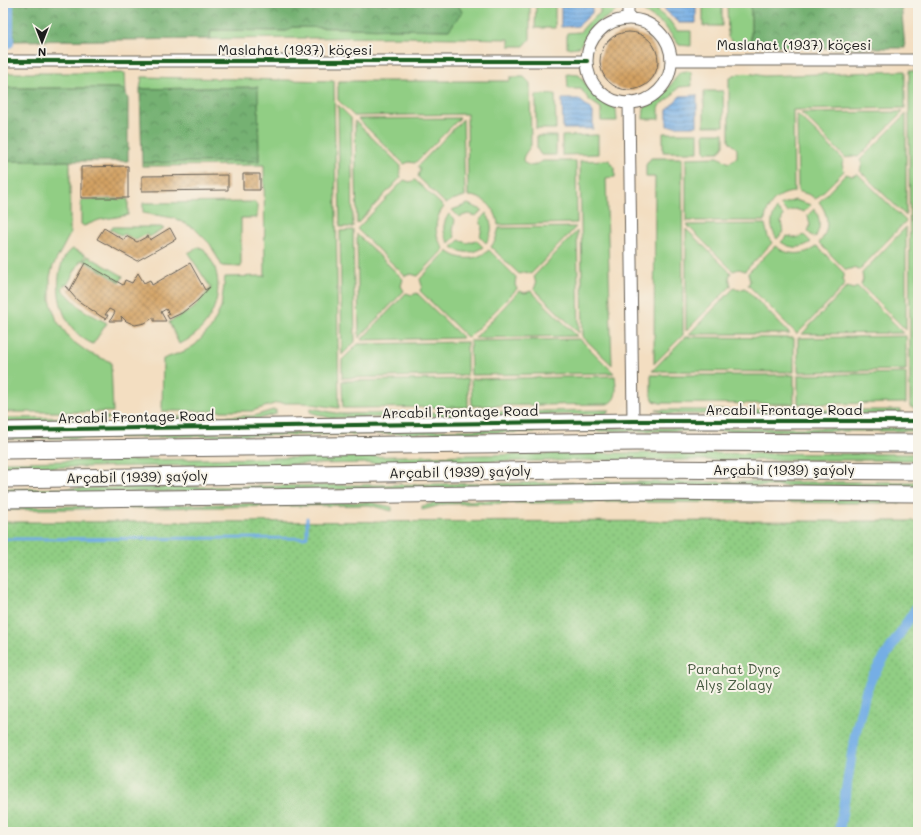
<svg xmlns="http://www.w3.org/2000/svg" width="921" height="835" font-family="Mali,sans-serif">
	<defs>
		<pattern id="forest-crowns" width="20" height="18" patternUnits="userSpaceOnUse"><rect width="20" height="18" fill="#74b172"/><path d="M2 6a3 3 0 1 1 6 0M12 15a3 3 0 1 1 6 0" fill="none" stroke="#5e8f5d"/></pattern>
		<pattern id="park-dots" width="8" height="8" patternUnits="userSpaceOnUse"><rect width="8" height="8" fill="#91ce84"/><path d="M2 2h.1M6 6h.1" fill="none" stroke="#7cb071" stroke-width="1.8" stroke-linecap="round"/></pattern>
		<pattern id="water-rules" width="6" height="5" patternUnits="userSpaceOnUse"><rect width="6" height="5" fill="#74aee5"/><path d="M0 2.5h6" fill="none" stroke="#5e8db9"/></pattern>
		<pattern id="building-cross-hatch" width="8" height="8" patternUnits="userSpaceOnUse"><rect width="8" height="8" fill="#d3a264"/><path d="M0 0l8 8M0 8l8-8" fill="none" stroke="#aa8352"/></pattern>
	</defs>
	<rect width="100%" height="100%" fill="#f7f3e8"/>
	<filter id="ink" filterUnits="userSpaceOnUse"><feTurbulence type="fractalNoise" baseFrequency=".025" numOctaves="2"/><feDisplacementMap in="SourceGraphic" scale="8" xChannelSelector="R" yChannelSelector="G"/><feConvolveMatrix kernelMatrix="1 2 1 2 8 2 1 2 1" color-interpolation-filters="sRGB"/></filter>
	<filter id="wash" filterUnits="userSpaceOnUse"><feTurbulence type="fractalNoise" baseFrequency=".012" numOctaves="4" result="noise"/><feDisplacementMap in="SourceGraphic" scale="16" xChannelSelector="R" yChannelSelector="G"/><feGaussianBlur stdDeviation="0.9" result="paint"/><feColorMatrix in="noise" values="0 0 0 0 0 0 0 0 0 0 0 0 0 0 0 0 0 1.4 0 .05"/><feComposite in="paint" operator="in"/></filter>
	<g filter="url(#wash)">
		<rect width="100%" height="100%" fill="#f3dec1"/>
		<path fill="#91ce84" stroke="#567550" d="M 3,3 L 7,3 L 7,42 L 3,42 Z
			M 457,3 L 530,3 L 530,39 L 524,46 L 509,46 L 509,39 L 403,37 L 210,39 L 210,30 L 286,31 L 292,27 L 449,30 L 462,12 Z
			M 536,3 L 555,3 L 555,28 L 535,28 Z
			M 600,3 L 616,3 L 615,12 L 593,26 L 579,47 L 567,48 L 567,33 L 580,32 L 589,22 L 600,13 Z
			M 641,3 L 658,3 L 658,12 L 669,20 L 677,31 L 691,31 L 691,46 L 679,45 L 664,25 L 643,11 Z
			M 703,3 L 722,3 L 722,26 L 703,26 Z
			M 727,3 L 751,3 L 751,43 L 734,44 L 728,37 Z
			M 687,71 L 691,72 L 692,86 L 679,87 L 670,98 L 659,106 L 659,119 L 643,119 L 644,108 L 665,93 L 680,72 Z
			M 905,71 L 905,108 L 793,110 L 794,192 C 778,193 766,205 765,221 L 686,221 L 686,158 L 718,157 L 729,163 L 737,157 L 737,149 L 729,141 L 729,79 C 738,71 751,73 763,76 Z
			M 909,71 L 918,71 L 918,409 L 910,407 Z
			M 3,73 L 125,73 L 126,94 L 119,88 L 3,88 Z
			M 567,74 L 579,75 L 594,95 L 616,109 L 617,121 L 601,121 L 601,108 L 589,100 L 581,89 L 568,89 Z
			M 142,77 L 334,81 L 339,408 L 305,403 L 277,403 L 252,411 L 162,411 L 163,359 L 185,351 L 195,345 L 211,328 L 221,308 L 225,277 L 265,276 L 264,165 L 142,166 L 142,163 L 259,161 L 257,87 L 140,89 Z
			M 510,77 L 524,77 L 530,83 L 531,145 C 527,153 515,162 532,166 L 543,161 L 576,161 L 577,223 L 498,225 C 497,209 484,196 468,196 L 467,114 L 354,116 L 338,100 L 338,81 L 510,81 Z
			M 704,91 L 723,91 L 724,126 L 704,126 Z
			M 555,94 L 556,129 L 536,129 L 536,95 Z
			M 338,105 L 351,118 L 353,227 L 340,227 Z
			M 903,112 L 858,157 L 852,156 L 846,158 L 801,113 Z
			M 797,114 L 844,160 L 842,164 L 844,171 L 816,199 L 810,195 L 798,191 Z
			M 906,114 L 906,216 L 860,171 L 862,164 L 860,160 Z
			M 460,118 L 415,163 L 409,162 L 404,164 L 358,119 Z
			M 463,119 L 465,196 L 452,200 L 446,204 L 418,177 L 420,170 L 418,166 Z
			M 355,121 L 401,166 L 400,174 L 401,177 L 357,224 Z
			M 663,133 L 698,133 L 698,152 L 663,152 Z
			M 704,133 L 724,133 L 724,145 L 719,152 L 705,152 Z
			M 598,135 L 598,154 L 562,155 L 562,136 Z
			M 537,136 L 556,136 L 556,155 L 541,155 L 537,149 Z
			M 651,158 L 682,158 L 683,335 L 654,364 L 655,177 L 646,177 L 646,165 Z
			M 609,160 L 615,168 L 615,177 L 606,178 L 612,365 L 583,337 L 580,161 Z
			M 3,161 L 70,161 L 70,234 L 53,266 L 50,277 L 50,300 L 57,321 L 71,340 L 89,353 L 111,362 L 113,412 L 3,412 Z
			M 846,174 L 852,176 L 858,174 L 906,221 L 859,270 L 853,268 L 846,270 L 819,243 C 830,231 829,214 819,202 Z
			M 404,180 L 410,182 L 415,180 L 444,207 C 433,220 434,236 444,249 L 418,276 L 411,274 L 405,276 L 357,229 Z
			M 128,199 L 128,215 L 99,220 L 84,226 L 81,224 L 81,200 Z
			M 795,200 L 811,205 L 804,212 L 795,209 L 787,212 L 780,205 Z
			M 255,202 L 257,205 L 257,218 L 241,218 L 241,267 L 222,266 L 210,244 L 194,228 L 174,218 L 143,213 L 143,203 Z
			M 468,204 L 482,210 L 476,216 L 468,214 L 459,217 L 452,210 Z
			M 777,209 L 783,215 L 781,222 L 783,232 L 777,239 C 770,229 770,219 777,209 Z
			M 814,209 C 821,218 821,228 815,238 L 808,232 L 810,225 L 808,215 Z
			M 486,213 C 493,223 493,233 486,243 L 480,237 L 482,227 L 480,220 Z
			M 449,214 L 455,220 L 453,230 L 455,237 L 449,243 C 442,233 442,224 449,214 Z
			M 765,224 L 768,237 L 772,243 L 745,271 L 739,269 L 733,271 L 687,225 Z
			M 113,227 L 161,227 L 164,229 L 149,237 L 147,234 L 136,240 L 124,234 L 122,236 L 110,229 Z
			M 576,227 L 531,274 L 525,272 L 519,274 L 491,247 L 495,241 L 499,228 Z
			M 906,227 L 906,330 L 861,285 L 863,280 L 862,273 Z
			M 686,229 L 731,273 L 729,277 L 731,286 L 686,331 Z
			M 353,230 L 355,342 L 342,355 L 340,231 Z
			M 577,231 L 579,333 L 534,289 L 536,284 L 534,276 Z
			M 357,234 L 403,279 L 401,286 L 404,291 L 359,338 Z
			M 804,235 L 811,242 C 801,249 791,249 781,242 L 787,236 L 796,238 Z
			M 459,240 L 467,243 L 476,240 L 483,247 C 473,254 462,254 452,247 Z
			M 775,246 C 788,256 804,256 817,246 L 844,273 L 842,280 L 845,285 L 797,334 L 748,285 L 750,281 L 748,273 Z
			M 199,247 L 204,249 C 208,255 212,261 215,268 C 225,298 208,333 179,344 L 169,322 L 193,309 L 211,288 L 188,253 Z
			M 73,249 L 86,255 L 83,261 L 81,260 L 67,285 L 65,284 L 62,289 L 83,310 L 107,323 L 93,344 C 65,332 54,298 60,270 C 62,262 65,254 73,249 Z
			M 489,250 L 516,277 L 515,285 L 517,289 L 468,338 L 420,291 L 422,286 L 420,279 L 447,251 C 460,261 476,261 489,250 Z
			M 88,256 L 123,276 L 120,282 L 84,261 Z
			M 847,287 L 853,289 L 858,287 L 904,333 L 802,334 Z
			M 734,288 L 739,290 L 745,288 L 790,334 L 689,334 Z
			M 519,291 L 525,293 L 531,291 L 577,336 L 475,338 Z
			M 406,293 L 412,295 L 417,293 L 463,338 L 361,340 Z
			M 906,336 L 906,370 L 798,372 L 798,338 Z
			M 685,337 L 794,338 L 794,372 L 652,371 Z
			M 580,339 L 614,373 L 471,375 L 470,341 Z
			M 467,342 L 467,375 L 342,378 L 342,360 L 358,344 Z
			M 906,373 L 906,403 L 798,404 L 798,375 Z
			M 651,375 L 794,375 L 794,404 L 660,403 L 654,401 L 651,395 Z
			M 615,376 C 616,386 619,400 607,404 L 472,406 L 471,379 Z
			M 468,379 L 468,407 L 343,408 L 342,381 Z
			M 311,408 L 340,414 L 610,410 L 606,414 L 330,418 L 310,412 Z
			M 273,410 L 276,410 L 276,414 L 255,420 L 171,420 L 166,417 L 254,416 Z
			M 656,410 L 901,410 L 901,414 L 665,414 Z
			M 111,417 L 105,421 L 3,422 L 3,418 Z
			M 610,428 L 918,428 L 918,431 L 610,431 L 3,439 L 3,436 Z
			M 611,453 L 916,454 L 916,460 L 611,460 L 3,468 L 3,462 Z
			M 613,482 L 916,482 L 916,486 L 613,486 L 3,494 L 3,489 Z
			M 614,499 L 900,499 L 900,503 L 614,502 L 445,504 L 422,510 L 422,506 L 445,501 Z
			M 369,502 L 392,507 L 392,511 L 369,505 L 3,510 L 3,507 Z"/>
		<path fill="url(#forest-crowns)" stroke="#486647" d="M 13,3 L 457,3 L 462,12 L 449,30 L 292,27 L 287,31 L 211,30 L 210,39 L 14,41 Z
			M 751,3 L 901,3 L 905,48 L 798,48 L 751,43 Z
			M 258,87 L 259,161 L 142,163 L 140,89 Z
			M 3,88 L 119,88 L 125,91 L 128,99 L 128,161 L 3,161 Z"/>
		<path fill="url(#park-dots)" stroke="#567550" d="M 918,521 L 918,832 L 3,832 L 3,522 Z"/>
		<path fill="url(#water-rules)" stroke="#486580" d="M 561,3 L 592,3 L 592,13 L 578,26 L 561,27 Z
			M 665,3 L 696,3 L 696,23 L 679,23 L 665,10 Z
			M 697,95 L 697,126 L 667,126 L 667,110 L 680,96 Z
			M 562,99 L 579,99 L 593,112 L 593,129 L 563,129 Z"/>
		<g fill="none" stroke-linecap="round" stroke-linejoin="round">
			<path stroke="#74aee5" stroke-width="3" d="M 3,539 L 304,538 L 307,536 L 307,518"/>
			<path stroke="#74aee5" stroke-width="10" d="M 3,44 L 9,43 L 9,3
				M 839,832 L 855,735 L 866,691 L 872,677 L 918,605"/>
		</g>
		<g id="blocks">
			<path fill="url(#building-cross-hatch)" d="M600 61a29 29 0 1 1 58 0a29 29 0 1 1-58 0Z
				M 128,166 L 128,198 L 81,198 L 81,167 Z
				M 243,174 L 260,174 L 260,190 L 243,190 Z
				M 228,175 L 228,190 L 142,191 L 142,176 Z
				M 104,228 L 124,240 L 126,236 L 137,242 L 148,236 L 150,240 L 170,228 L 176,239 L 137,261 L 97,239 Z
				M 85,263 L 123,285 L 125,280 L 132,283 L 138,273 L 144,283 L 150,280 L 152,285 L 190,263 L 205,290 L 210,287 L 198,300 L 182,313 L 169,319 L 167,315 L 169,314 L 166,309 L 161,312 L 166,321 L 154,321 L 154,317 L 145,323 L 135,325 L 126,321 L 121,316 L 122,321 L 110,321 L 115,312 L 109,309 L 105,315 L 108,315 L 106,319 L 102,317 L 77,300 L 65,286 L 70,290 Z"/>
		</g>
	</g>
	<g filter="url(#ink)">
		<use href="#blocks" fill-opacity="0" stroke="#676056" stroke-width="1"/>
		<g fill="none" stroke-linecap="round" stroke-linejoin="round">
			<g stroke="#676056" stroke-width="13">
				<path id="street" d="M 628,3 L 628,19
					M587 61a42 42 0 1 1 84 0a42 42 0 1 1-84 0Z
					M 671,60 L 918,60
					M 3,61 L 587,61
					M 629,102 L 633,421"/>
			</g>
			<g stroke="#676056" stroke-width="17">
				<path id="secondary" d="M 3,430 L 633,421 L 918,421
					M 3,500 L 639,492 L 918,494"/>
			</g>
			<g stroke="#676056" stroke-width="19">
				<path id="primary" d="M 3,450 L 635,442 L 918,443
					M 3,479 L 636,469 L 918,471"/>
			</g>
			<use href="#street" stroke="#fff" stroke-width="11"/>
			<use href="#secondary" stroke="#fff" stroke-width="15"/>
			<use href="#primary" stroke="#fff" stroke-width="17"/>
			<g stroke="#f7f3e8" stroke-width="6">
				<path id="cycleway" d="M 3,61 L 587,61
					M 3,430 L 633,421 L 918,421"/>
			</g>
			<use href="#cycleway" stroke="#1b5e20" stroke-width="4"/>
		</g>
	</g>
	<g text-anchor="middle" stroke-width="4" stroke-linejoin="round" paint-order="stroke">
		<g font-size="14" fill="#1c1c1c" stroke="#f7f3e8">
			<text x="794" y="50">Maslahat (1937) köçesi</text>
			<text x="295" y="55">Maslahat (1937) köçesi</text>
			<text x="784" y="415">Arcabil Frontage Road</text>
			<text transform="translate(460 412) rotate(-1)" y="5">Arcabil Frontage Road</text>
			<text transform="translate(136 417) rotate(-1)" y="5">Arcabil Frontage Road</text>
			<text x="784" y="475">Arçabil (1939) şaýoly</text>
			<text transform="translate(460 472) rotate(-1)" y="5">Arçabil (1939) şaýoly</text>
			<text transform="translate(137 477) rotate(-1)" y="5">Arçabil (1939) şaýoly</text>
		</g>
		<g font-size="14" fill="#455a40" stroke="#f7f3e8">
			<text x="734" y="674">Parahat Dynç<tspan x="734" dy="16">Alyş Zolagy</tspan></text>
		</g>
	</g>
	<rect width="921" height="835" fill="none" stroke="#f7f3e8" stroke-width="16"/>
	<g transform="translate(42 42) rotate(180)" stroke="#f7f3e8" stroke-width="3" paint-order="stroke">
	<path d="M0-3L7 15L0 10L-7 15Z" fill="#1c1c1c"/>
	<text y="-6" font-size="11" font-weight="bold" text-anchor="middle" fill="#1c1c1c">N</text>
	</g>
</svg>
